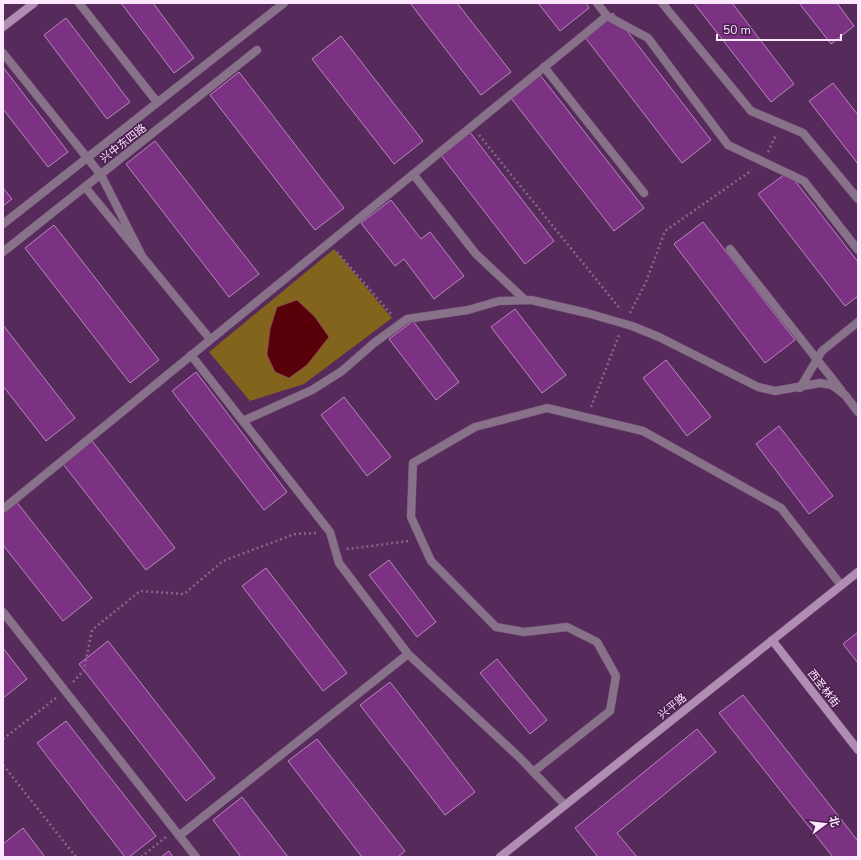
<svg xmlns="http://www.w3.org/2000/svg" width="861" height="860" font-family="'Nunito Sans','Noto Sans SC',sans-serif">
	<rect width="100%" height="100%" fill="#562a5a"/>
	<path fill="#82641d" d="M 334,249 L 392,318 L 304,384 L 250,401 L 209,352 Z"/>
	<path fill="#580009" stroke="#8a4552" d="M 297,300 L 315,317 L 329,337 L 307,365 L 289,378 L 275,372 L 267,355 L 270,329 L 277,307 Z"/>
	<path fill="#7c3283" stroke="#ba88be" d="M 121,3 L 153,3 L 194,58 L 174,73 Z
		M 410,3 L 457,3 L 511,72 L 481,95 Z
		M 538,3 L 586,3 L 589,8 L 560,31 Z
		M 694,3 L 732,3 L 794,84 L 771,102 Z
		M 799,3 L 837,3 L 854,26 L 831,44 Z
		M 613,13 L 711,140 L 682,163 L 584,36 Z
		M 66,18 L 130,102 L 107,119 L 44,35 Z
		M 341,36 L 423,141 L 394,164 L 312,59 Z
		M 3,67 L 68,152 L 48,167 L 3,109 Z
		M 239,72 L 344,208 L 315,230 L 210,95 Z
		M 540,75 L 644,208 L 614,231 L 511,98 Z
		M 833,83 L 858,115 L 858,164 L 809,101 Z
		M 469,131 L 554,241 L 525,264 L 440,154 Z
		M 155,141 L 259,274 L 229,297 L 126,164 Z
		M 788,172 L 858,262 L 858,296 L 845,306 L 758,194 Z
		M 3,188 L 12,199 L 3,206 Z
		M 391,200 L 421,239 L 430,232 L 464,276 L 434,299 L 404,259 L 395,266 L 361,223 Z
		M 703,222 L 795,340 L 765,363 L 674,244 Z
		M 54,225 L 159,360 L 130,383 L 25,248 Z
		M 515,309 L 566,375 L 542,393 L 491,327 Z
		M 413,321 L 459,382 L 436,400 L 389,339 Z
		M 3,325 L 75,418 L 46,441 L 3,386 Z
		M 666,360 L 711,417 L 687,436 L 643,378 Z
		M 196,372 L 287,492 L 264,510 L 172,391 Z
		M 344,397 L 391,457 L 367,476 L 321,415 Z
		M 779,426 L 833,496 L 809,514 L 756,444 Z
		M 89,437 L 175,548 L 146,570 L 60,460 Z
		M 15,500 L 92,598 L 63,621 L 3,545 L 3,510 Z
		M 389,560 L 436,622 L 417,637 L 369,575 Z
		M 266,568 L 347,673 L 323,691 L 242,586 Z
		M 858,632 L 858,663 L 843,644 Z
		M 108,641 L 215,778 L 186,801 L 79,664 Z
		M 3,648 L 27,679 L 3,698 Z
		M 497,659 L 547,720 L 530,734 L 480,673 Z
		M 390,682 L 475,792 L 445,815 L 360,705 Z
		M 743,695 L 858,841 L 858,857 L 833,857 L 719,713 Z
		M 66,721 L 156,836 L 129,857 L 125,857 L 37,743 Z
		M 697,729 L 716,752 L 617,833 L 637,857 L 598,857 L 575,828 Z
		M 317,739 L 405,851 L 398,857 L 362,857 L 288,761 Z
		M 242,797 L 288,857 L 241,857 L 213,820 Z
		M 23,828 L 45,857 L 3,857 L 3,844 Z
		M 169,851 L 173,857 L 161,857 Z"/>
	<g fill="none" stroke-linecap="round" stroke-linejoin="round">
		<g stroke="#714874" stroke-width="9">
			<path id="lane" d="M 544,67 L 644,193
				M 730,249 L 841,390"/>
		</g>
		<g stroke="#714874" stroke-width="9">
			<path id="street" d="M 79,3 L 157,102
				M 662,3 L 751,111 L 803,133 L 858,199
				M 607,16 L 648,38 L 728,145 L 804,181 L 858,250
				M 3,53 L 101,175 L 142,256
				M 413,174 L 476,254 L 525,300
				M 85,187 L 210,339
				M 3,224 L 284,3
				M 3,252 L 257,50
				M 191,355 L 330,532 L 339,563 L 408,654 L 520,758 L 565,805
				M 800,388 L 822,351 L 858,322
				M 243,421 L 312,390 L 342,371 L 374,343 L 407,319 L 468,310 L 499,301 L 531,300 L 587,313 L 632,326 L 659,337 L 758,387 L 775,391 L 820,383 L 832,385 L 845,395 L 858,412
				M 3,509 L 607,16 L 597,3
				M 3,612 L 196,857
				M 533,772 L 610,711 L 616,676 L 597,642 L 567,627 L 524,632 L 496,627 L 431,561 L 411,517 L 413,463 L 475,427 L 547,408 L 643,431 L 781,508 L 841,585
				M 179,836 L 408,654"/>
		</g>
		<g stroke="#714874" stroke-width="9">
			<path id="secondary" d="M 3,27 L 34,3
				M 772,640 L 858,750
				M 500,857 L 858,572"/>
		</g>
		<path stroke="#8a658d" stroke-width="2.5" stroke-dasharray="2 3" stroke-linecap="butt" d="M 479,135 L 621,310
			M 768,152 L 776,135
			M 337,252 L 392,315
			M 630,313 L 646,282 L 665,231 L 752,170
			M 591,407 L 619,335
			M 347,548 L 348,549 L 409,541
			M 73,682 L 84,670 L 92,630 L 140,591 L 184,594 L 223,561 L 295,534 L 316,533
			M 3,739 L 56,698
			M 3,765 L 76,857
			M 141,857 L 166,837"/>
		<use href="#lane" stroke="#887289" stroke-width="8"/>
		<use href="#street" stroke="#887289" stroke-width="8"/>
		<use href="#secondary" stroke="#b08eb3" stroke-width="8"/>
	</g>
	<g text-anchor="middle" stroke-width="3" stroke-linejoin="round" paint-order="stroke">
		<g font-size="11" fill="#fde7fe" stroke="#4b1f4f">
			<text transform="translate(123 143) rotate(-38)" y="4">兴中东四路</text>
			<text transform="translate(824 688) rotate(52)" y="4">西圣林街</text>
			<text transform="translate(672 706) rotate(-39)" y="4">兴平路</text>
		</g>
	</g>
	<rect width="861" height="860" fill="none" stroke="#fde7fe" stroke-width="8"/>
	<g transform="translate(825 824) rotate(75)" stroke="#4b1f4f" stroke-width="3" paint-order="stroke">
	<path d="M0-3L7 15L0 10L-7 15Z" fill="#fde7fe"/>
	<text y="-6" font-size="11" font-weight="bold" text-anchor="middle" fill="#fde7fe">北</text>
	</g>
	<path d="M717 34v6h124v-6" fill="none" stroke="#fde7fe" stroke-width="2"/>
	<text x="723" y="34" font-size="12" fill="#fde7fe" stroke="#4b1f4f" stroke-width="3" paint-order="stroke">50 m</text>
</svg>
